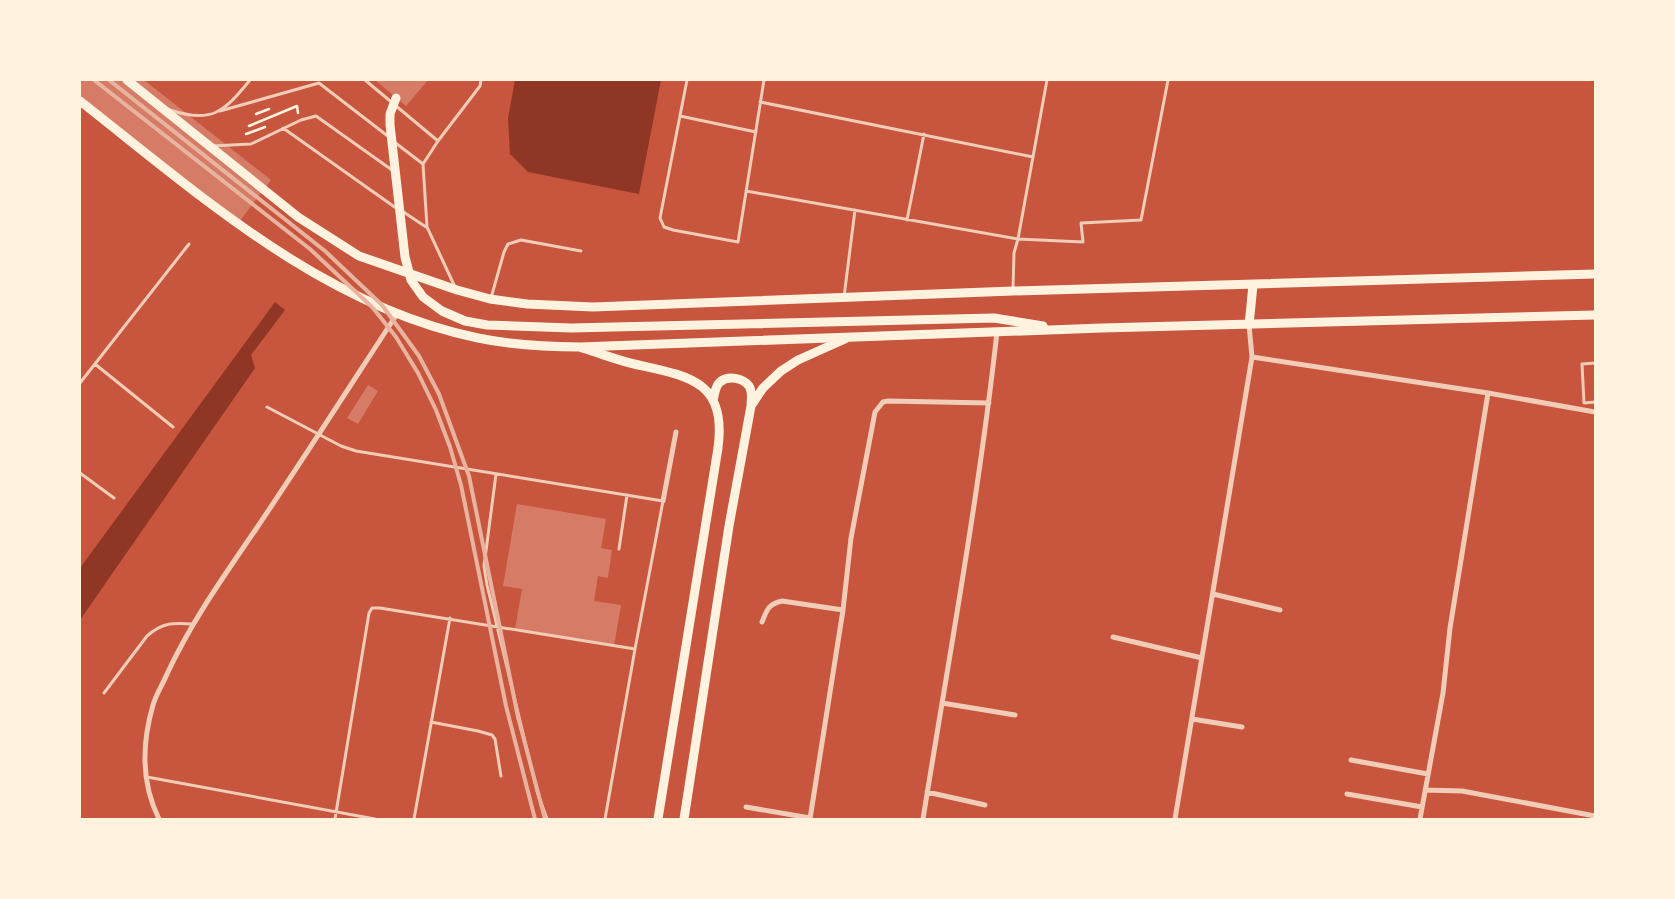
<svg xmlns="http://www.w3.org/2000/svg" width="1675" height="899" font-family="Signika,sans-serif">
	<rect width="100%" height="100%" fill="#c8553d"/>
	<path fill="#8f3625" d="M 515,80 L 661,80 L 639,194 L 528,172 L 510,154 L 508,118 Z
		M 275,302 L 285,310 L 251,355 L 255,368 L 80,620 L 80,568 Z"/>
	<path fill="#d67c66" d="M 80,80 L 144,80 L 271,180 L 239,222 L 80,98 Z
		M 375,80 L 428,80 L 406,106 Z
		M 368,385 L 378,391 L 358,424 L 347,418 Z
		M 517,504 L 606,519 L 601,548 L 612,550 L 608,578 L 598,576 L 594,601 L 621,605 L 614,646 L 515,629 L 522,589 L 503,586 Z"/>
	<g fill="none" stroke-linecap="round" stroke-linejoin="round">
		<path stroke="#fff3e0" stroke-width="2.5" d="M 256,114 L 269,109
			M 249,126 L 297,106 L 298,113
			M 246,134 L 265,127"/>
		<path stroke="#f1ccb7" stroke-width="3" d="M 365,80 L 438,141 L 423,164 L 427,227 L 455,287
			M 687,80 L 660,218 L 664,227 L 673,230 L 738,242 L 764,80
			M 760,102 L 1033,157
			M 170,110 C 212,124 224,112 250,80
			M 220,111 L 319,83 L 389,137
			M 680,116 L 756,132
			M 283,128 L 396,208
			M 393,141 L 423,164
			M 438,141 L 480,86 L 481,80
			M 212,146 L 251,144 L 301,120 L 316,116 L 392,170
			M 746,191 L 1018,239 L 1083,242 L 1081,223 L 1141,220 L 1168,80
			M 402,211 L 426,227
			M 907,220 L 924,134
			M 1013,289 L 1014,253 L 1018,239 L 1047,80
			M 844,297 L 855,210
			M 491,298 L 504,252 L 508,244 L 521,240 L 581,251
			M 1595,363 L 1582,364 L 1584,403 L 1595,402
			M 95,364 L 173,427
			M 80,383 L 189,244
			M 267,407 L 341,446 L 356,451 L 663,501 L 635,649 L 605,819
			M 80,473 L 114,498
			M 496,474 L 484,566 L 487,585 L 537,791 L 547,819
			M 619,549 L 627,495
			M 104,693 L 147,636 C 163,622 173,623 193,624
			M 431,722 L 478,731 L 492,735 L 495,739 L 501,776
			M 147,777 L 375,819
			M 335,819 L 369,613 L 372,608 L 380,608 L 635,649
			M 414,819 L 450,618"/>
		<path stroke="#f1ccb7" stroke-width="5" d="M 1252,357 L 1488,393 L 1595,412
			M 663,501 L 676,432
			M 1213,594 L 1280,610
			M 762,622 C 767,610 768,604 782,601 L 843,610
			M 1113,637 L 1202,658
			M 942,703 L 1015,715
			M 1192,719 L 1242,727
			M 1351,760 L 1428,774
			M 1425,790 L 1462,791 L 1595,816
			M 927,792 L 985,805
			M 1347,794 L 1422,807
			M 746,807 L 810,818
			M 159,819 C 141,783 142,743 153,705 C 156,694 163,684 167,674 C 191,622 224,576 256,529 C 304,458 350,386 397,314
			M 810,819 L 843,610 L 851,538 L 875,412 L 883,402 L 888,401 L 989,403
			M 923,819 C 949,657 979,495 997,332
			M 1175,819 L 1252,357 L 1249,325
			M 1420,819 L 1443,693 L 1450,628 L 1488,393"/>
		<path stroke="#fff3e0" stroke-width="9" d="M 582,348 C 599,353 617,360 634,364 C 688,376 727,380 718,448 L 658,819
			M 713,400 C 715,394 715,386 720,382 C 728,375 743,378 749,386 C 753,392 751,399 751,406
			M 684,819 L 729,526 L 751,406 L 763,388 L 781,371 L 798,360 L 845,339"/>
		<path stroke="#fff3e0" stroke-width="9" d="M 127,80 L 298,217 L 359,256 L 457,290 L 490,299 L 527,304 L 593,307 L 1013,291 L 1595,274
			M 396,98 L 390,114 L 390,125 L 405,257 L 411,280 L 423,297 L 442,311 L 465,321 L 487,325 L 571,328 L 994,318 L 1043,326
			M 80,101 C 201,196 323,306 478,338 C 512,345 546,347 580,347 L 1102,328 L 1595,315
			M 1249,325 L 1253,285"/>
		<path stroke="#e9b49f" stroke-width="4" d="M 94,80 L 310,249 L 373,308 L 396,337 L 418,373 L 436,410 L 450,447 L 461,485 L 506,706 L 535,819
			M 109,80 L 325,251 L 382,305 L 419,356 L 439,394 L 469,476 L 518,717 L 545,819"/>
	</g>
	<rect width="1675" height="899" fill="none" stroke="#fff3e0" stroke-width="162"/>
</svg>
